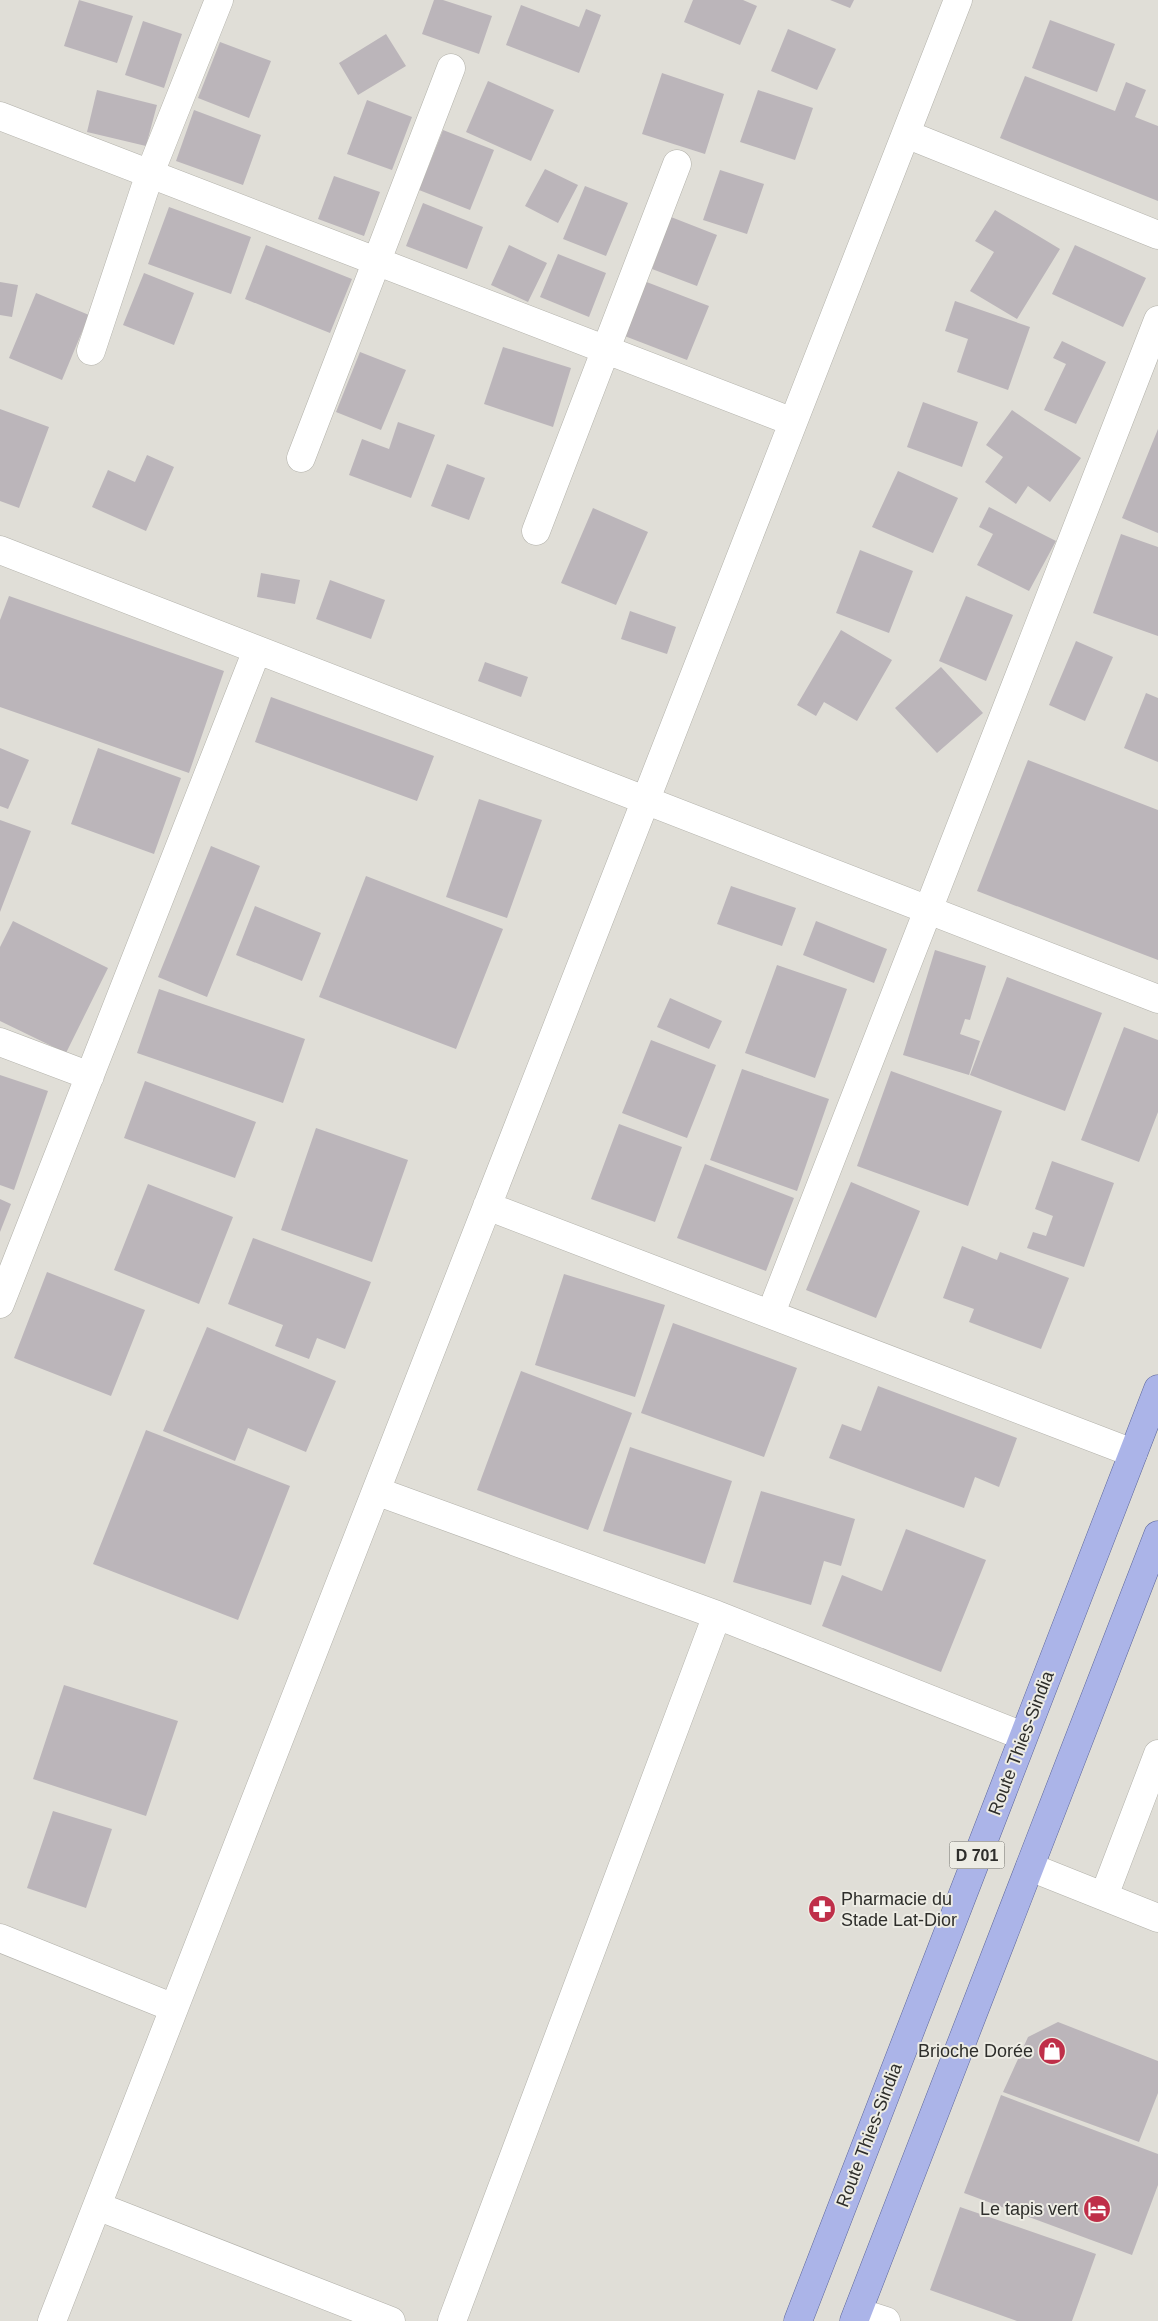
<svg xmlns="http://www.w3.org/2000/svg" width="1158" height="2321" font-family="Arial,sans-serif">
	<rect width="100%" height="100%" fill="#e0ded7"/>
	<path fill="#bbb5ba" d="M 79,0 L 133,16 L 117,63 L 64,46 Z
		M 434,0 L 443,0 L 492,16 L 479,54 L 422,34 Z
		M 693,0 L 743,0 L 757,6 L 740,45 L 684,22 Z
		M 830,0 L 854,0 L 850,8 Z
		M 521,5 L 579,27 L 586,9 L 601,15 L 579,73 L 506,45 Z
		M 1050,20 L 1115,44 L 1097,92 L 1032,68 Z
		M 143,21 L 182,34 L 164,88 L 125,75 Z
		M 788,29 L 836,49 L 817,90 L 771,71 Z
		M 386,34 L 406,66 L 358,95 L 339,63 Z
		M 220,42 L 271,61 L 249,118 L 198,98 Z
		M 662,73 L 724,94 L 705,154 L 642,134 Z
		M 1025,76 L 1115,111 L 1126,82 L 1146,90 L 1135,117 L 1158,126 L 1158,201 L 1000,138 Z
		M 488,81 L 554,110 L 531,161 L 466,132 Z
		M 97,90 L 157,105 L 146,146 L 87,132 Z
		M 758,90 L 813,108 L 795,160 L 740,142 Z
		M 367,100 L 412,117 L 392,170 L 347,154 Z
		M 194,110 L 261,135 L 243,185 L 176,161 Z
		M 443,130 L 494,150 L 470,210 L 419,190 Z
		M 545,169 L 578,185 L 558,223 L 525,206 Z
		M 720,170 L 764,184 L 747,234 L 703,220 Z
		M 334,176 L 380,192 L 364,236 L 318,219 Z
		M 585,186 L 628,203 L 606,256 L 563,239 Z
		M 423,203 L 483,227 L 467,269 L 406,246 Z
		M 169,207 L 251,237 L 231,294 L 148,264 Z
		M 995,210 L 1060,249 L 1017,319 L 970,291 L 994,252 L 975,241 Z
		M 671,217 L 717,235 L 697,286 L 652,269 Z
		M 266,245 L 352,279 L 330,333 L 245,299 Z
		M 509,245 L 547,263 L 528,302 L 491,285 Z
		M 1075,245 L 1146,278 L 1123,327 L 1052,294 Z
		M 558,254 L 606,273 L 589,317 L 540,297 Z
		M 144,273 L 194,293 L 174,345 L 123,325 Z
		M 644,281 L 709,306 L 687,360 L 622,335 Z
		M 0,282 L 18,285 L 12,317 L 0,315 Z
		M 36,293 L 89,315 L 62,380 L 9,358 Z
		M 955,301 L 1030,327 L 1008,390 L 957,372 L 968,339 L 945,331 Z
		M 1062,341 L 1106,362 L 1076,424 L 1044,410 L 1066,364 L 1053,358 Z
		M 503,347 L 571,368 L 553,427 L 484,404 Z
		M 360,352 L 406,370 L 381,430 L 336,412 Z
		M 923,402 L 978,422 L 962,467 L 907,447 Z
		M 0,409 L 49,427 L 19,508 L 0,501 Z
		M 1012,410 L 1081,458 L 1050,502 L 1028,486 L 1016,504 L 985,482 L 1003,457 L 986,445 Z
		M 398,422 L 435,435 L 411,498 L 349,475 L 362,439 L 389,449 Z
		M 1158,429 L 1158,533 L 1122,518 Z
		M 147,455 L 174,467 L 146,531 L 92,507 L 108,470 L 135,482 Z
		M 447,464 L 485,478 L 469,520 L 431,506 Z
		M 898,471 L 958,498 L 933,553 L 872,527 Z
		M 989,507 L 1056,541 L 1029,591 L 977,565 L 993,534 L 979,527 Z
		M 593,508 L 648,532 L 616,605 L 561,583 Z
		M 1121,534 L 1158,547 L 1158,636 L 1093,613 Z
		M 860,550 L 913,571 L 889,633 L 836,613 Z
		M 261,573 L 300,580 L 295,604 L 257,597 Z
		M 330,580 L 385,600 L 371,639 L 316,619 Z
		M 9,596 L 224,671 L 189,773 L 0,707 L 0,620 Z
		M 966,596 L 1013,615 L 986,681 L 939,661 Z
		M 630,611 L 676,627 L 667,654 L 621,639 Z
		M 841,630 L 892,660 L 857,721 L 824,702 L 816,716 L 797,705 Z
		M 1076,641 L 1113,657 L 1085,721 L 1049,705 Z
		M 485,662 L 528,677 L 521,697 L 478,681 Z
		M 941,667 L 983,713 L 937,753 L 895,708 Z
		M 1146,693 L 1158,698 L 1158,762 L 1124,748 Z
		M 271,697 L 434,756 L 417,801 L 255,742 Z
		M 0,748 L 29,760 L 8,809 L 0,806 Z
		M 98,748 L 181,778 L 154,854 L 71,824 Z
		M 1028,760 L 1158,810 L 1158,960 L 977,891 Z
		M 479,799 L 542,820 L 507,918 L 446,897 Z
		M 0,820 L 31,831 L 0,912 Z
		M 211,846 L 260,866 L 207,997 L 158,977 Z
		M 366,876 L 503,929 L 456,1049 L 319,997 Z
		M 731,886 L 796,908 L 782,946 L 717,924 Z
		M 255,906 L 321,933 L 302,981 L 236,955 Z
		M 13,921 L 108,968 L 66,1053 L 0,1021 L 0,947 Z
		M 816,921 L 887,949 L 874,983 L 803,955 Z
		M 935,950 L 986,966 L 970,1020 L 965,1019 L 960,1034 L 980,1041 L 969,1075 L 903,1055 Z
		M 777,965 L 847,989 L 815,1078 L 745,1053 Z
		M 1007,977 L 1102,1013 L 1065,1111 L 970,1075 Z
		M 159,989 L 305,1039 L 283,1103 L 137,1053 Z
		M 670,998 L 722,1021 L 709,1049 L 657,1027 Z
		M 1124,1027 L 1158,1040 L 1158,1112 L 1139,1162 L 1081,1140 Z
		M 651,1040 L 716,1065 L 687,1138 L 622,1113 Z
		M 742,1069 L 829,1099 L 797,1191 L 710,1160 Z
		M 891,1071 L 1002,1111 L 968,1206 L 857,1166 Z
		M 0,1075 L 48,1091 L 14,1190 L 0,1185 Z
		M 145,1081 L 256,1122 L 235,1178 L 124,1138 Z
		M 619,1124 L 682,1147 L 655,1222 L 591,1199 Z
		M 316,1128 L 408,1160 L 372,1262 L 281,1230 Z
		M 1052,1161 L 1114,1183 L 1084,1267 L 1027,1248 L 1033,1232 L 1046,1236 L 1053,1216 L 1035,1209 Z
		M 705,1164 L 794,1198 L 766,1271 L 677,1238 Z
		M 851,1182 L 920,1211 L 876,1318 L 806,1290 Z
		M 148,1184 L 233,1217 L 199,1304 L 114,1270 Z
		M 0,1199 L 11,1204 L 0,1232 Z
		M 253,1238 L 371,1282 L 345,1349 L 317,1338 L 309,1359 L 275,1346 L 283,1325 L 228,1304 Z
		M 962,1246 L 997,1260 L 1000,1252 L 1069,1278 L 1041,1349 L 969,1322 L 974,1309 L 943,1298 Z
		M 47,1272 L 145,1310 L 111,1396 L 14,1358 Z
		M 564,1274 L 665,1305 L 635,1397 L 535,1365 Z
		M 673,1323 L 797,1368 L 764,1457 L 641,1413 Z
		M 207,1327 L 336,1381 L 306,1452 L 248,1428 L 235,1461 L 163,1431 Z
		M 521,1371 L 632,1413 L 588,1530 L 477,1490 Z
		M 878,1386 L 1017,1438 L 999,1487 L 975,1477 L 964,1508 L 829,1458 L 842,1424 L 861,1431 Z
		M 146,1430 L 290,1486 L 238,1620 L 93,1564 Z
		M 630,1447 L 732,1481 L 705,1564 L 603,1531 Z
		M 761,1491 L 855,1519 L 841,1566 L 824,1561 L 811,1605 L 733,1582 Z
		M 906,1529 L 986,1560 L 941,1672 L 822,1626 L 842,1575 L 882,1591 Z
		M 64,1685 L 178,1721 L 146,1816 L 33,1779 Z
		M 53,1811 L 112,1829 L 86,1908 L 27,1888 Z
		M 1058,2022 L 1158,2061 L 1158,2093 L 1139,2142 L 1003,2092 L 1028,2037 Z
		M 1001,2095 L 1158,2154 L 1158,2185 L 1132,2255 L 964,2193 Z
		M 960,2207 L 1096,2254 L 1072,2321 L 1017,2321 L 930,2290 Z"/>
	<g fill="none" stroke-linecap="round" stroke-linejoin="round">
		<g stroke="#b2b1aa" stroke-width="29">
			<path id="minor" d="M 0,116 L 793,422
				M 906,134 L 1158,235
				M 91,351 L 150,173 L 219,0
				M 301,458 L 451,68
				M 536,531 L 677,164
				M 0,550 L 1158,999
				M 0,1042 L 90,1076
				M 487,1206 L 1133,1453
				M 0,1304 L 257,650
				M 771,1313 L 1158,320
				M 376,1491 L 717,1615 L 1023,1736
				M 1030,1867 L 1158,1918
				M 1104,1896 L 1158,1754
				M 0,1938 L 174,2008
				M 97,2206 L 391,2321
				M 858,2312 L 886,2321
				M 52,2321 L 958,0
				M 452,2321 L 717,1615"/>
		</g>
		<g stroke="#5b659b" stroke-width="29">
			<path id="major" d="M 798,2321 L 1158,1389
				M 854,2321 L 1158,1535"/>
		</g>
		<use href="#minor" stroke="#fff" stroke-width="28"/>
		<use href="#major" stroke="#abb4e8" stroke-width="28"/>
	</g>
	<defs>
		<g id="pharmacy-disc" transform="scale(1.4375)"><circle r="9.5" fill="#bf2f49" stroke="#edece4"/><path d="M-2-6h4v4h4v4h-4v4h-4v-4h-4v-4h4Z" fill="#fff"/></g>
		<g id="shop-disc" transform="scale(1.4375)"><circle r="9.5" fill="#bf2f49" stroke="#edece4"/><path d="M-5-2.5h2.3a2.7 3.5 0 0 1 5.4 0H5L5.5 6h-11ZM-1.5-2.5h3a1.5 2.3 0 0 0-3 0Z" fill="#fff"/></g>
		<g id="hotel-disc" transform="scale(1.4375)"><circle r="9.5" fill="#bf2f49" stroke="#edece4"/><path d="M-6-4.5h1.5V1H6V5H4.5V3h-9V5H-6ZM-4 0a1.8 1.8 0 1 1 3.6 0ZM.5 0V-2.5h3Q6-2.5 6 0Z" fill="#fff"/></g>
	</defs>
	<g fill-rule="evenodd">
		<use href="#pharmacy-disc" x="822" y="1909"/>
		<use href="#shop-disc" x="1052" y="2051"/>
		<use href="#hotel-disc" x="1097" y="2209"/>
	</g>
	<g text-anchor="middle" stroke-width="4" stroke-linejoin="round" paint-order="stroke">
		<rect fill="#edece4" stroke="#676762" stroke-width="1" x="949.5" y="1841.5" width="55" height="27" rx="4"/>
		<g font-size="16" font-weight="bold" fill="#2e2e2b">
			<text x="977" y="1861">D 701</text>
		</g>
		<g font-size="18" fill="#2e2e2b" stroke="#edece4">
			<text transform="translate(1021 1743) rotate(-69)" y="6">Route Thies-Sindia</text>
			<text transform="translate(869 2135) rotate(-69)" y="6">Route Thies-Sindia</text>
		</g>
		<g font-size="18" fill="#2e2e2b" stroke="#edece4" text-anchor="end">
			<text x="841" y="1905" text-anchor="start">Pharmacie du<tspan x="841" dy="21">Stade Lat-Dior</tspan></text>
			<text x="1033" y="2057">Brioche Dorée</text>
			<text x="1078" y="2215">Le tapis vert</text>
		</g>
	</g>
</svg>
